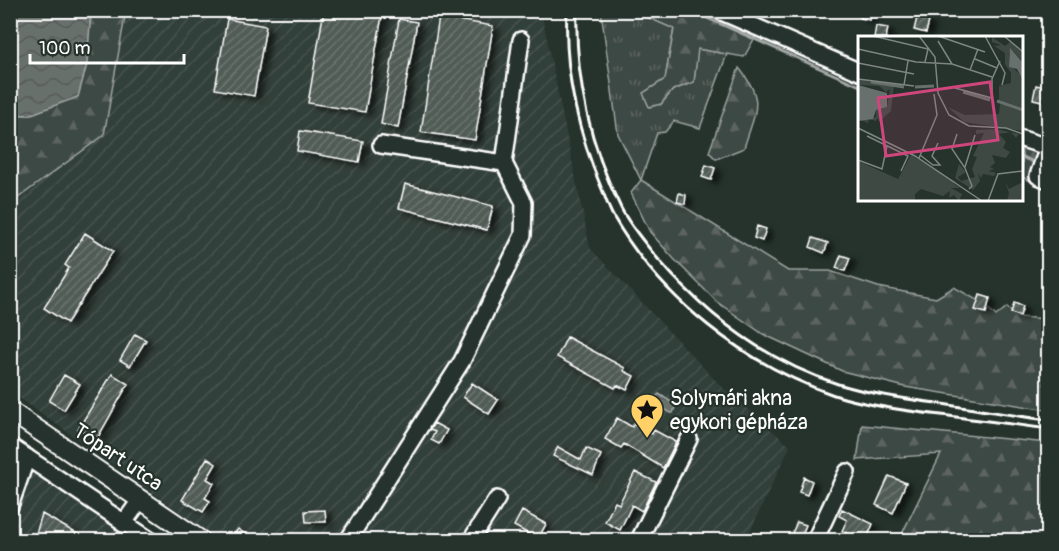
<svg xmlns="http://www.w3.org/2000/svg" width="1059" height="551" font-family="Pangolin,sans-serif">
	<defs>
		<pattern id="industrial-furrows" width="10" height="10" patternUnits="userSpaceOnUse" patternTransform="scale(1.5)"><rect width="10" height="10" fill="#333f3a"/><path d="M-1 1l2-2M0 10L10 0M9 11l2-2" fill="none" stroke="#47524e"/></pattern>
		<pattern id="grass-tufts" width="24" height="20" patternUnits="userSpaceOnUse" patternTransform="scale(1.5)"><rect width="24" height="20" fill="#3e4944"/><path d="M3 7l-1-3M5 7V3M7 7l1-3M15 17l-1-3M17 17v-4M19 17l1-3" fill="none" stroke="#5b6460"/></pattern>
		<pattern id="forest-firs" width="22" height="20" patternUnits="userSpaceOnUse" patternTransform="scale(1.5)"><rect width="22" height="20" fill="#3e4944"/><path d="M5 1l3.5 6h-7zM16 11l3.5 6h-7z" fill="#5b6460"/></pattern>
		<pattern id="water-waves" width="16" height="10" patternUnits="userSpaceOnUse" patternTransform="scale(1.5)"><rect width="16" height="10" fill="#67706c"/><path d="M0 5q4-4 8 0t8 0" fill="none" stroke="#575a59"/></pattern>
		<pattern id="building-hatch" width="6" height="6" patternUnits="userSpaceOnUse" patternTransform="scale(1.5)"><rect width="6" height="6" fill="#515c57"/><path d="M-1 1l2-2M0 6l6-6M5 7l2-2" fill="none" stroke="#6b7470"/></pattern>
		<filter id="shadow"><feDropShadow dx="6" dy="3.5" stdDeviation="3" flood-color="#0009"/></filter>
	</defs>
	<rect width="100%" height="100%" fill="#26332d"/>
	<filter id="ink" filterUnits="userSpaceOnUse"><feTurbulence type="fractalNoise" baseFrequency=".0167" numOctaves="2"/><feDisplacementMap in="SourceGraphic" scale="12" xChannelSelector="R" yChannelSelector="G"/><feConvolveMatrix kernelMatrix="1 2 1 2 8 2 1 2 1" color-interpolation-filters="sRGB"/></filter>
	<g filter="url(#ink)">
		<path fill="url(#industrial-furrows)" d="M 126,11 L 541,11 L 590,248 L 721,386 L 790,446 L 746,540 L 219,540 L 11,392 L 10,203 L 104,135 Z
			M 10,446 L 154,540 L 11,540 Z"/>
		<path fill="url(#grass-tufts)" stroke="#9ea4a2" stroke-width="1.5" d="M 601,11 L 633,11 L 674,28 L 661,104 L 673,90 L 694,82 L 697,49 L 727,54 L 700,128 L 674,121 L 665,132 L 657,133 L 641,180 L 618,134 Z"/>
		<path fill="url(#forest-firs)" stroke="#9ea4a2" stroke-width="1.5" d="M 91,11 L 126,11 L 104,135 L 11,203 L 10,114 L 29,115 L 90,24 Z
			M 633,11 L 695,11 L 757,34 L 744,57 L 698,49 L 694,82 L 673,90 L 661,104 L 649,107 L 643,93 L 665,79 L 674,29 Z
			M 739,68 C 766,101 755,111 744,148 L 716,159 L 709,152 Z
			M 1022,148 L 1048,157 L 1048,189 L 1022,177 Z
			M 641,180 L 788,271 L 830,271 L 878,287 L 936,298 L 954,287 L 984,304 L 996,316 L 1007,307 L 1018,317 L 1048,319 L 1048,410 L 905,387 L 842,371 L 763,334 L 717,302 L 674,259 L 650,232 L 631,193 Z
			M 862,425 L 1048,443 L 1048,540 L 899,540 L 941,454 L 857,460 Z"/>
		<path fill="url(#water-waves)" stroke="#a4a9a7" stroke-width="1.5" d="M 10,11 L 91,11 L 87,64 L 78,97 L 29,115 L 11,114 Z
			M 659,394 L 676,405 L 673,413 L 671,413 L 654,403 L 653,400 Z"/>
		<g fill="none" stroke-linecap="round" stroke-linejoin="round">
			<path stroke="#a4a9a7" stroke-width="3" d="M 689,10 L 860,86
				M 1022,157 L 1036,163"/>
		</g>
		<path fill="url(#building-hatch)" stroke="#fff" stroke-width="1.5" filter="url(#shadow)" d="M 324,10 L 383,10 L 365,112 L 308,103 Z
			M 862,10 L 872,10 L 870,20 L 860,18 Z
			M 439,17 L 493,26 L 475,140 L 421,132 Z
			M 917,18 L 929,21 L 926,33 L 914,30 Z
			M 227,19 L 266,26 L 254,96 L 215,89 Z
			M 399,19 L 417,22 L 398,128 L 381,124 Z
			M 876,26 L 888,28 L 886,38 L 874,38 Z
			M 1036,85 L 1045,87 L 1042,101 L 1033,99 Z
			M 300,131 L 363,141 L 359,162 L 297,151 Z
			M 706,165 L 715,168 L 711,180 L 702,177 Z
			M 405,184 L 493,206 L 487,230 L 399,208 Z
			M 679,193 L 686,195 L 685,204 L 677,202 Z
			M 757,226 L 766,229 L 762,241 L 754,238 Z
			M 85,233 L 113,251 L 67,323 L 44,308 L 69,268 L 65,265 Z
			M 813,238 L 828,243 L 824,253 L 810,247 Z
			M 841,255 L 850,258 L 845,271 L 836,268 Z
			M 980,295 L 990,298 L 986,313 L 975,310 Z
			M 1014,303 L 1023,306 L 1020,316 L 1011,313 Z
			M 135,334 L 146,340 L 130,366 L 120,360 Z
			M 567,337 L 625,368 L 624,371 L 634,376 L 627,390 L 617,385 L 615,388 L 557,357 Z
			M 112,374 L 128,384 L 97,439 L 78,429 Z
			M 64,375 L 80,384 L 64,410 L 49,401 Z
			M 472,383 L 498,400 L 489,414 L 463,397 Z
			M 617,418 L 632,427 L 634,423 L 652,434 L 654,430 L 676,442 L 663,468 L 624,444 L 621,448 L 605,439 Z
			M 434,423 L 447,430 L 439,444 L 431,440 L 435,432 L 430,430 Z
			M 558,447 L 581,460 L 586,448 L 601,455 L 593,475 L 553,456 Z
			M 207,458 L 216,464 L 207,479 L 214,483 L 205,498 L 210,501 L 203,512 L 182,500 Z
			M 635,472 L 656,482 L 642,511 L 632,505 L 620,530 L 605,522 L 615,502 L 619,504 Z
			M 889,476 L 906,483 L 893,513 L 876,505 Z
			M 804,477 L 812,481 L 807,495 L 799,492 Z
			M 842,509 L 873,524 L 867,538 L 860,535 L 858,539 L 842,531 L 847,520 L 839,516 Z
			M 325,510 L 326,522 L 306,522 L 305,511 Z
			M 522,511 L 546,524 L 538,539 L 514,526 Z
			M 42,514 L 88,540 L 34,540 Z
			M 797,522 L 806,525 L 801,537 L 792,533 Z
			M 238,529 L 254,540 L 236,540 L 232,537 Z"/>
		<g fill="none" stroke-linecap="round" stroke-linejoin="round">
			<g stroke="#fff" stroke-width="20">
				<path id="minor" d="M 722,12 L 860,72
					M 1022,139 L 1048,147 L 1038,176 L 1048,180
					M 381,145 L 504,163
					M 10,446 L 150,540
					M 10,506 L 27,457
					M 123,524 L 141,499
					M 348,540 L 462,361 L 523,235 L 524,203 L 504,163 L 521,40
					M 471,540 L 497,499
					M 639,540 L 689,439
					M 815,540 L 847,472"/>
			</g>
			<g stroke="#fff" stroke-width="22">
				<path id="major" d="M 10,411 L 200,540"/>
			</g>
			<use href="#minor" stroke="#26332d" stroke-width="15"/>
			<use href="#major" stroke="#26332d" stroke-width="18"/>
			<path stroke="#fff" stroke-width="3" d="M 567,10 C 564,70 578,132 601,187 C 605,196 608,207 613,216 C 661,299 744,364 834,395 C 868,406 905,411 941,415 C 977,420 1013,424 1048,429
				M 577,10 C 575,78 590,147 621,208 C 630,226 645,243 658,259 C 707,316 766,361 838,384 C 870,394 904,399 936,403 C 974,409 1011,415 1048,420"/>
		</g>
	</g>
	<defs>
		<g id="sight-pin" transform="scale(1.725)"><path d="M0 17L-7.5 6A9.5 9.5 0 1 1 7.5 6Z" fill="#ffd166" stroke="#26332d"/><path d="M0-6L1.8-2.2L6-1.7L2.9 1.2L3.7 5.4L0 3.3L-3.7 5.4L-2.9 1.2L-6-1.7L-1.8-2.2Z" fill="#111"/></g>
	</defs>
	<g fill-rule="evenodd">
		<use href="#sight-pin" x="647" y="410"/>
	</g>
	<g text-anchor="middle" stroke-width="4.5" stroke-linejoin="round" paint-order="stroke">
		<g font-size="21" fill="#fff" stroke="#26332d" text-anchor="start">
			<text x="670" y="405">Solymári akna<tspan x="670" dy="24">egykori gépháza</tspan></text>
		</g>
		<g font-size="21" fill="#fff" stroke="#26332d">
			<text transform="translate(118 457) rotate(34)" y="7">Tópart utca</text>
		</g>
	</g>
	<g transform="translate(858 36)">
		<rect width="165" height="165" fill="#26332d"/>
		<path d="M 141,50 L 164,52 L 165,90 L 141,78 L 142,68 L 154,70 L 141,64 ZM 147,146 L 151,153 L 165,146 L 165,165 L 149,165 L 151,157 Z" fill="#3e4944"/>
		<path d="M 134,1 L 147,10 L 152,6 L 165,17 L 165,27 L 155,15 L 151,18 L 152,29 L 165,41 L 165,55 L 141,50 L 153,47 L 153,37 L 147,28 L 147,17 L 136,10 L 143,9 L 134,6 ZM 0,43 L 36,49 L 33,75 L 21,86 L 20,82 L 18,85 L 11,83 L 10,87 L 3,84 L 18,81 L 18,74 L 29,71 L 32,53 L 28,56 L 21,50 L 0,49 ZM 90,71 L 107,79 L 143,78 L 165,90 L 165,95 L 106,86 ZM 138,93 L 161,98 L 158,102 L 153,96 L 141,98 L 148,106 L 145,112 L 152,116 L 148,122 L 134,119 L 137,127 L 132,131 L 136,133 L 131,135 L 138,137 L 136,140 L 125,138 L 123,142 L 120,137 L 122,145 L 115,154 L 97,142 L 101,128 L 108,136 L 100,141 L 103,145 L 117,141 L 114,133 L 119,121 L 115,120 L 126,97 L 118,98 L 118,94 ZM 53,119 L 98,146 L 95,147 L 102,152 L 93,152 L 104,158 L 101,165 L 96,159 L 91,162 L 92,155 L 85,160 L 63,153 L 57,158 L 57,165 L 0,165 L 0,125 L 40,143 Z" fill="#3e4944"/>
		<path d="M 152,12 L 165,27 L 165,44 L 159,33 L 151,31 ZM 0,49 L 29,57 L 29,71 L 18,74 L 15,83 L 0,85 Z" fill="#67706c"/>
		<path fill="none" stroke="#67706c" stroke-width="3" d="M 13,46 L 46,51M 57,51 L 76,50M 105,56 L 132,64M 139,65 L 165,74"/>
		<path fill="none" stroke="#7d8581" stroke-width="1.5" d="M 15,0 L 70,13 L 67,26M 61,0 L 77,21 L 80,57 L 91,79 L 111,90 L 148,92 L 165,98M 80,0 L 127,16M 127,0 L 147,37 L 144,49M 146,0 L 165,16M 80,5 L 94,28M 0,13 L 58,26 L 94,28 L 134,41M 117,23 L 139,32M 0,27 L 56,38M 112,34 L 120,13M 0,43 L 56,50M 46,49 L 50,25M 97,52 L 134,62 L 134,43 L 142,25M 0,92 L 57,120 L 124,165M 99,98 L 94,113 L 107,132 L 114,150 L 111,153M 9,100 L 50,120 L 43,135M 62,119 L 75,129 L 82,129 L 74,120 L 80,107M 61,122 L 79,79 L 76,58M 0,124 L 24,133 L 29,110M 107,131 L 117,99M 130,165 L 140,138 L 165,135"/>
		<path fill="#ce467c" fill-opacity="0.15" stroke="#ce467c" stroke-width="3" d="M 132,46 L 140,104 L 28,120 L 20,62 Z"/>
		<rect width="165" height="165" fill="none" stroke="#fff" stroke-width="3"/>
	</g>
	<rect width="1059" height="551" fill="none" stroke="#26332d" stroke-width="36"/>
	<rect x="18" y="18" width="1023" height="515" fill="none" stroke="#fff" stroke-width="2" filter="url(#ink)"/>
	<path d="M30 54v9h154v-9" fill="none" stroke="#ffffff" stroke-width="3"/>
	<text x="39" y="54" font-size="18" fill="#ffffff" stroke="#26332d" stroke-width="4.5" paint-order="stroke">100 m</text>
</svg>
